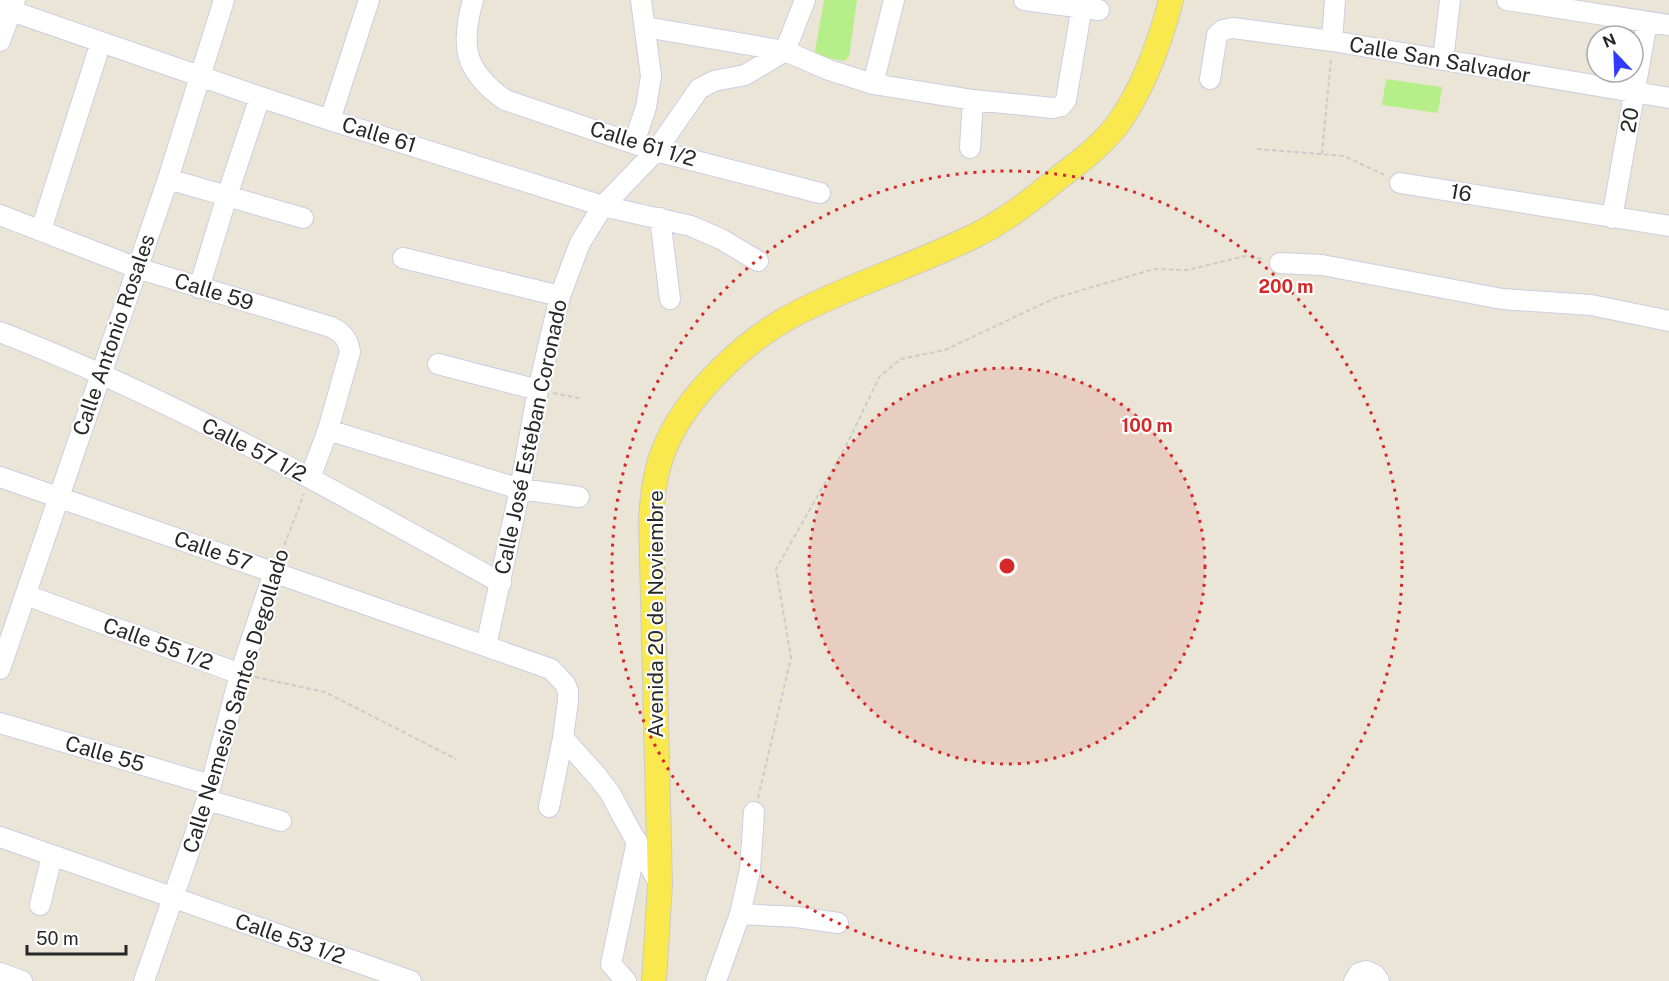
<svg xmlns="http://www.w3.org/2000/svg" width="1669" height="981" font-family="'Public Sans',sans-serif">
	<rect width="100%" height="100%" fill="#ebe5d7"/>
	<path fill="#b6ef89" d="M 824,0 L 857,0 L 849,57 L 844,61 L 819,56 L 815,51 Z
		M 1386,79 L 1442,87 L 1438,113 L 1382,105 Z"/>
	<g fill="none" stroke-linecap="round" stroke-linejoin="round">
		<g stroke="#cccee2" stroke-width="22">
			<path id="minor" d="M 473,0 C 460,46 464,71 505,100 L 656,151 L 820,193
				M 1024,0 L 1099,10
				M 1507,0 L 1669,25
				M 0,7 L 260,97 L 330,120 L 603,206 L 691,226 L 721,239 L 758,261
				M 645,27 L 785,51 L 829,70 L 873,84 L 973,100 L 1053,108 L 1061,106 L 1066,100 L 1083,0
				M 0,41 L 15,0
				M 1332,41 L 1335,0
				M 1443,60 L 1450,0
				M 1210,79 L 1217,35 L 1223,30 L 1233,28 L 1332,41 L 1669,98
				M 873,84 L 894,0
				M 330,120 L 369,0
				M 634,143 L 646,107 L 651,76 L 641,0
				M 970,148 L 973,100
				M 168,179 L 303,218
				M 1400,183 L 1669,226
				M 0,215 L 137,268 L 331,327 C 343,333 348,339 350,352 L 328,430 L 310,478
				M 660,218 L 670,299
				M 1612,218 L 1647,22
				M 41,230 L 101,42
				M 403,258 L 560,296
				M 1280,263 L 1322,265 L 1502,299 L 1591,305 L 1669,321
				M 199,288 L 227,196 L 260,97
				M 0,332 C 174,399 338,493 501,583
				M 438,364 L 538,390
				M 328,430 L 520,489 L 579,497
				M 0,477 L 551,669 L 565,684 L 568,691 L 568,701 L 563,738 L 549,807
				M 26,595 L 240,674
				M 486,646 L 520,489 L 538,390 L 560,296 L 580,243 L 603,206 L 656,151 L 699,89 L 714,81 L 745,75 L 785,51 L 805,0
				M 0,669 L 168,179 L 224,0
				M 0,723 L 211,785
				M 563,738 L 598,777 L 610,793 L 660,885
				M 207,800 L 281,821
				M 0,837 L 411,981
				M 40,905 L 52,856
				M 740,914 L 796,917 L 838,923
				M 0,973 L 22,981
				M 144,981 L 207,800 L 240,674 L 274,572
				M 626,981 L 611,964 L 637,841
				M 716,981 L 740,914 L 750,870 L 754,812
				M 1354,981 L 1359,973 L 1366,971 L 1375,975 L 1379,981"/>
		</g>
		<g stroke="#cbcbcb" stroke-width="26">
			<path id="major" d="M 654,981 L 660,885 L 651,517 C 653,494 655,472 664,450 C 685,396 746,339 797,313 C 853,284 915,265 972,237 C 1004,222 1033,199 1061,176 C 1081,161 1103,144 1118,124 C 1144,87 1160,43 1171,0"/>
		</g>
		<path stroke="#cbcbcb" stroke-width="2" stroke-dasharray="4.5 3" stroke-linecap="butt" d="M 1257,149 L 1344,156 L 1387,176
			M 1322,154 L 1331,58
			M 553,393 L 579,398
			M 279,559 L 304,494
			M 255,677 L 325,692 L 456,759
			M 758,798 L 791,658 L 776,569 L 846,446 L 880,376 L 901,359 L 945,350 L 1055,298 L 1154,269 L 1188,270 L 1245,256 L 1263,259"/>
		<use href="#minor" stroke="#fff" stroke-width="20"/>
		<use href="#major" stroke="#f9e94e" stroke-width="24"/>
	</g>
	<circle cx="1007" cy="566" r="198" fill="#d62828" fill-opacity=".12"/>
	<g fill="none" stroke="#d62828" stroke-width="3" stroke-dasharray="3 6">
		<circle cx="1007" cy="566" r="198"/>
		<circle cx="1007" cy="566" r="395"/>
	</g>
	<g text-anchor="middle" stroke-width="4.5" stroke-linejoin="round" paint-order="stroke">
		<g font-size="21" fill="#272727" stroke="#fff">
			<text transform="translate(1440 60) rotate(10)" y="7">Calle San Salvador</text>
			<text transform="translate(1630 120) rotate(-80)" y="7">20</text>
			<text transform="translate(379 135) rotate(17)" y="7">Calle 61</text>
			<text transform="translate(643 144) rotate(17)" y="7">Calle 61 1/2</text>
			<text transform="translate(1461 193) rotate(10)" y="7">16</text>
			<text transform="translate(214 292) rotate(17)" y="7">Calle 59</text>
			<text transform="translate(114 335) rotate(-71)" y="7">Calle Antonio Rosales</text>
			<text transform="translate(531 437) rotate(-78)" y="7">Calle José Esteban Coronado</text>
			<text transform="translate(254 450) rotate(27)" y="7">Calle 57 1/2</text>
			<text transform="translate(213 551) rotate(19)" y="7">Calle 57</text>
			<text transform="translate(656 614) rotate(-90)" y="7">Avenida 20 de Noviembre</text>
			<text transform="translate(158 644) rotate(20)" y="7">Calle 55 1/2</text>
			<text transform="translate(236 701) rotate(-73)" y="7">Calle Nemesio Santos Degollado</text>
			<text transform="translate(105 754) rotate(16)" y="7">Calle 55</text>
			<text transform="translate(290 939) rotate(19)" y="7">Calle 53 1/2</text>
		</g>
	</g>
	<circle cx="1007" cy="566" r="9" fill="#d62828" stroke="#fff" stroke-width="3"/>
	<g font-size="18" text-anchor="middle" font-weight="bold" fill="#d62828" stroke="#fff" stroke-width="4.5" stroke-linejoin="round" paint-order="stroke">
		<text x="1286" y="293">200 m</text>
		<text x="1147" y="432">100 m</text>
	</g>
	<g transform="translate(1615 54) rotate(337)"><circle r="28" fill="#ffffff" stroke="#a9a9a9" stroke-width="1.5"/>
	<path d="M0-4.5L10 22L0 15L-10 22Z" fill="#303bff"/>
	<text y="-9" font-size="16" font-weight="bold" text-anchor="middle" fill="#272727">N</text>
	</g>
	<path d="M27 945v9h99v-9" fill="none" stroke="#272727" stroke-width="3"/>
	<text x="36" y="945" font-size="18" fill="#272727" stroke="#ffffff" stroke-width="4.5" paint-order="stroke">50 m</text>
</svg>
